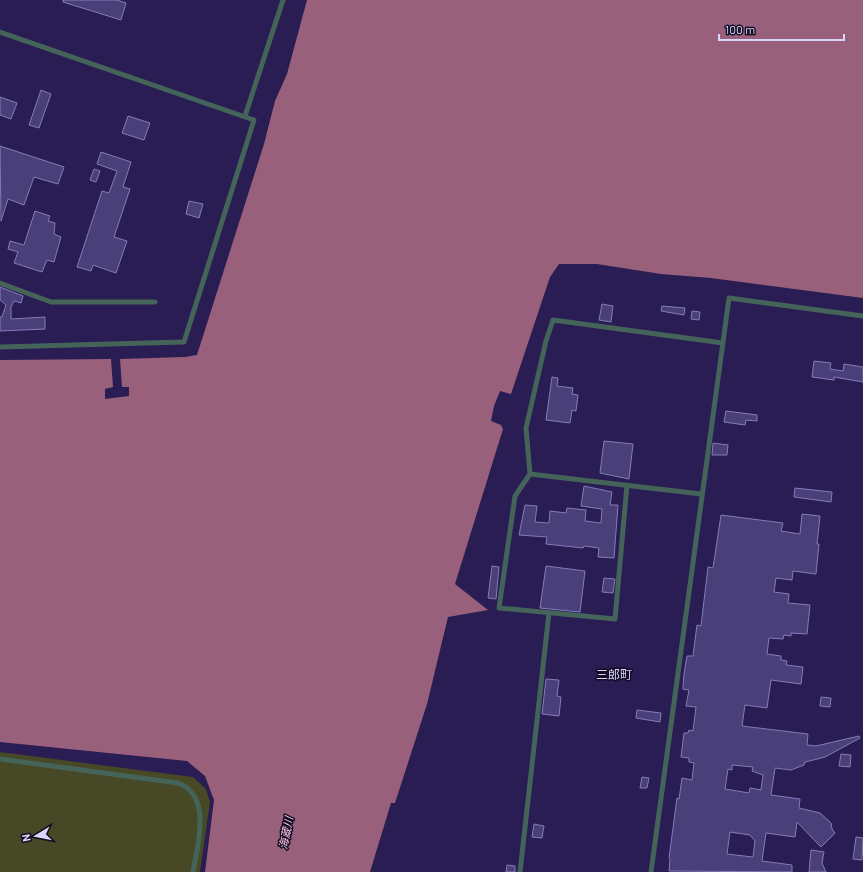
<svg xmlns="http://www.w3.org/2000/svg" width="863" height="872" font-family="Barlow,'Noto Sans JP',sans-serif">
	<rect width="100%" height="100%" fill="#2a1d53"/>
	<path fill="#474825" d="M 0,752 L 193,777 L 206,789 L 210,802 L 200,872 L 0,872 Z"/>
	<path fill="#99607c" d="M 307,0 L 863,0 L 863,298 L 711,278 L 661,274 L 597,264 L 559,264 L 550,277 L 511,394 L 500,391 L 494,406 L 491,421 L 501,425 L 503,429 L 455,584 L 488,610 L 448,617 L 427,704 L 395,803 L 391,803 L 370,872 L 205,872 L 214,800 L 205,776 L 187,761 L 0,742 L 0,360 L 111,359 L 113,387 L 105,389 L 105,399 L 129,396 L 129,387 L 122,387 L 120,359 L 185,357 L 197,355 L 264,144 L 275,101 L 287,74 Z"/>
	<path fill="#4a4079" stroke="#847bba" fill-rule="evenodd" d="M 63,0 L 117,0 L 126,3 L 121,20 L 63,2 Z
		M 41,90 L 51,94 L 39,128 L 29,125 Z
		M 0,97 L 17,103 L 11,119 L 0,115 Z
		M 128,116 L 150,123 L 144,140 L 122,133 Z
		M 0,146 L 64,167 L 58,184 L 34,177 L 24,205 L 8,199 L 1,221 Z
		M 101,152 L 131,162 L 123,187 L 130,189 L 114,237 L 127,241 L 116,273 L 93,265 L 91,271 L 77,267 L 102,191 L 109,193 L 117,171 L 97,164 Z
		M 94,169 L 100,171 L 96,182 L 90,180 Z
		M 189,201 L 203,204 L 199,218 L 186,214 Z
		M 35,211 L 50,216 L 48,221 L 55,223 L 54,234 L 61,237 L 54,262 L 47,260 L 42,272 L 14,263 L 18,252 L 8,249 L 10,241 L 24,245 Z
		M 0,287 L 23,296 L 21,303 L 14,301 L 11,307 L 11,319 L 45,317 L 45,329 L 0,331 L 0,317 L 2,317 L 6,305 L 0,300 Z
		M 602,304 L 613,306 L 611,322 L 599,320 Z
		M 662,306 L 685,308 L 684,315 L 661,311 Z
		M 692,311 L 700,312 L 699,320 L 691,319 Z
		M 814,361 L 831,363 L 830,369 L 843,371 L 844,364 L 863,367 L 863,382 L 834,377 L 834,380 L 812,377 Z
		M 552,377 L 558,378 L 557,386 L 573,388 L 572,394 L 578,395 L 576,411 L 572,410 L 570,423 L 546,420 Z
		M 726,411 L 757,415 L 757,421 L 746,420 L 745,425 L 724,422 Z
		M 604,441 L 633,444 L 629,479 L 600,473 Z
		M 713,443 L 728,445 L 727,455 L 712,455 Z
		M 584,486 L 612,492 L 610,505 L 618,505 L 614,558 L 598,557 L 599,548 L 584,546 L 583,548 L 546,544 L 547,537 L 519,535 L 525,505 L 537,506 L 535,522 L 549,523 L 550,511 L 566,513 L 567,508 L 586,510 L 585,521 L 601,523 L 602,509 L 581,506 Z
		M 795,488 L 832,492 L 831,502 L 794,497 Z
		M 802,514 L 820,516 L 817,544 L 819,544 L 816,574 L 793,571 L 792,580 L 776,578 L 774,592 L 789,594 L 788,603 L 810,605 L 807,634 L 791,633 L 791,636 L 784,635 L 783,639 L 769,638 L 767,654 L 781,656 L 781,660 L 787,661 L 786,665 L 803,667 L 801,684 L 771,680 L 767,708 L 745,705 L 742,726 L 808,734 L 807,745 L 816,746 L 859,736 L 860,738 L 825,757 L 805,762 L 804,765 L 791,770 L 775,768 L 771,795 L 800,799 L 799,808 L 820,813 L 831,823 L 832,829 L 835,833 L 821,847 L 797,822 L 795,837 L 766,833 L 762,861 L 792,865 L 792,872 L 669,871 L 670,859 L 669,858 L 677,798 L 679,799 L 682,778 L 692,780 L 694,763 L 689,762 L 689,758 L 681,757 L 684,733 L 688,733 L 689,730 L 693,731 L 696,707 L 686,706 L 689,690 L 683,689 L 683,687 L 684,674 L 687,656 L 693,656 L 697,625 L 701,626 L 708,567 L 713,568 L 721,515 L 783,523 L 781,531 L 800,534 ZM 732,765 L 753,767 L 752,771 L 763,775 L 761,790 L 750,788 L 749,793 L 725,789 L 728,769 L 732,770 ZM 730,832 L 750,835 L 755,841 L 753,857 L 727,854 Z
		M 492,566 L 499,567 L 496,599 L 488,598 Z
		M 546,566 L 585,571 L 580,612 L 540,608 Z
		M 604,578 L 615,579 L 613,593 L 602,592 Z
		M 546,679 L 559,680 L 557,696 L 561,697 L 559,716 L 542,714 Z
		M 821,697 L 831,698 L 830,707 L 820,706 Z
		M 637,710 L 661,713 L 660,722 L 636,718 Z
		M 841,754 L 851,755 L 850,767 L 839,766 Z
		M 642,777 L 649,778 L 647,788 L 640,788 Z
		M 534,824 L 544,826 L 542,838 L 532,837 Z
		M 856,837 L 863,838 L 862,860 L 853,859 Z
		M 811,850 L 824,852 L 822,863 L 826,872 L 809,872 Z
		M 507,865 L 515,866 L 515,872 L 506,872 Z"/>
	<g fill="none" stroke-linecap="round" stroke-linejoin="round">
		<path stroke="#446459" stroke-width="5" d="M 0,32 L 254,120 L 184,342 L 0,347
			M 245,116 L 283,0
			M 0,283 L 51,302 L 155,302
			M 530,474 L 701,494
			M 627,485 L 615,619 L 499,608 L 515,496 L 530,474 L 526,428 L 546,341 L 553,320 L 723,343
			M 0,759 L 178,783 C 212,795 198,844 193,872
			M 520,872 L 549,613
			M 651,872 L 729,298 L 863,316"/>
	</g>
	<g text-anchor="middle" stroke-width="3" stroke-linejoin="round" paint-order="stroke">
		<g font-size="11" font-style="italic" fill="#ffc9e1" stroke="#120d24">
			<text transform="translate(286 833) rotate(-79)" y="4">海蔵川</text>
		</g>
		<g font-size="12" fill="#dad6f9" stroke="#120d24">
			<text x="614" y="679">三郎町</text>
		</g>
	</g>
	<g transform="translate(36 836) rotate(260)" stroke="#120d24" stroke-width="3" paint-order="stroke">
	<path d="M0-3L7 15L0 10L-7 15Z" fill="#dad6f9"/>
	<text y="-6" font-size="11" font-weight="bold" text-anchor="middle" fill="#dad6f9">N</text>
	</g>
	<path d="M719 34v6h125v-6" fill="none" stroke="#dad6f9" stroke-width="2"/>
	<text x="725" y="34" font-size="12" fill="#dad6f9" stroke="#120d24" stroke-width="3" paint-order="stroke">100 m</text>
</svg>
